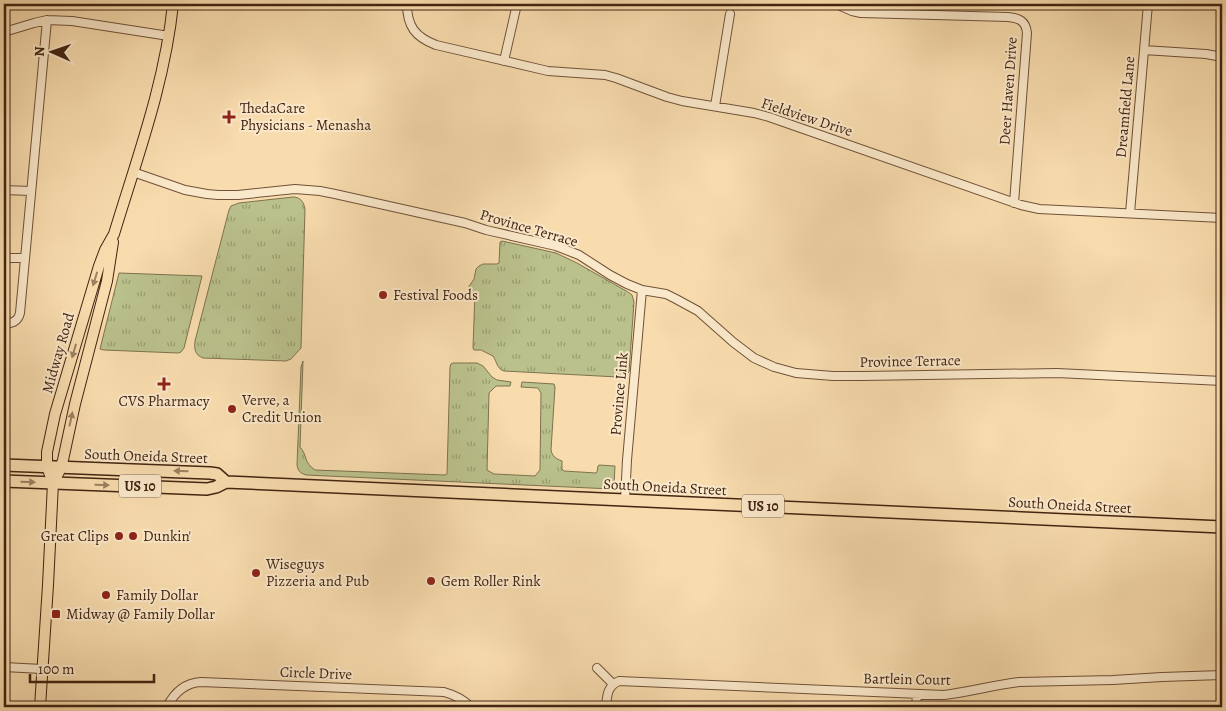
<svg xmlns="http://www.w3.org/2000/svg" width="1226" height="711" font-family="Alegreya,serif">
	<defs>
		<pattern id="grass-tufts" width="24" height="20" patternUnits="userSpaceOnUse" patternTransform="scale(1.25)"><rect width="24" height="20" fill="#bac18c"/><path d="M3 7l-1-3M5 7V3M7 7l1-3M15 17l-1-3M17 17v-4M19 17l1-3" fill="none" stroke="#999d71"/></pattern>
	</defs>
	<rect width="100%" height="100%" fill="#f8dcae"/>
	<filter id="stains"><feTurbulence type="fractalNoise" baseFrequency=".004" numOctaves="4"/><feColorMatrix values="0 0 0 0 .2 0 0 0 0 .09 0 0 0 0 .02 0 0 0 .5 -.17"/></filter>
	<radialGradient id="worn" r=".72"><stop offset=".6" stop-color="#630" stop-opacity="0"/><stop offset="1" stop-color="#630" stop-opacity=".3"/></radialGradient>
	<path fill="url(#grass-tufts)" stroke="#7e724f" d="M 293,197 C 300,197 304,202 305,209 L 301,348 L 291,359 L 286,361 L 203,358 C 195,355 194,349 195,341 L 229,210 L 231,206 L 239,203 Z
		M 502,241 L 556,253 L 577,263 L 628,292 L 632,295 L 634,302 L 629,372 L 618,377 L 504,371 C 497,369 497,362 493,356 L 481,350 L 474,350 L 473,348 L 475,293 L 469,292 L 468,288 L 474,279 L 476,269 L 479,266 L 483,264 L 497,264 L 499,263 L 500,242 Z
		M 119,273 L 202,276 L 184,348 L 181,352 L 178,353 L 104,350 L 100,349 Z
		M 303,361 L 300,447 C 308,456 303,462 315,470 L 445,475 L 447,474 L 450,367 L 451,364 L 453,363 L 477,363 L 483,366 L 492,377 L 497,380 L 511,382 L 510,386 L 496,386 L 489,393 L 487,470 L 494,474 L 535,476 L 540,470 L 541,393 L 538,388 L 521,387 L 522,382 L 554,384 L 555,387 L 551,450 C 552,456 556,459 562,461 L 562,469 L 564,471 L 596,473 L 597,472 L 598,466 L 599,465 L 615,466 L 614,484 L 616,486 L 612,489 L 306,475 C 300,473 298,471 297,465 L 301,367 Z"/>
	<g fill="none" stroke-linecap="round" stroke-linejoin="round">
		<g stroke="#705239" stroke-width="10">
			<path id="minor" d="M 407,4 C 407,26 415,37 436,45 L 548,71 L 605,75 L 616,78 L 667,97 L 682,101 L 754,113 L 769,117 L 1021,205 L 1039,209 L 1222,218
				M 836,4 L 852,11 L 861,13 L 1008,17 C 1019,18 1026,21 1027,33 L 1014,203
				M 4,32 L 34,23 L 47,20 L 72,21 L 169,36
				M 1144,50 L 1206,54 L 1222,57
				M 504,61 L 517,4
				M 715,106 L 730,14
				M 133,172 L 185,190 L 207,194 L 218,195 L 238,195 L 295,189 L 320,191 L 335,194 L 465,223 L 486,230 L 556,246 L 579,255 L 610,275 L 627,284 L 642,290 L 666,294 L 676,299 L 698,311 L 733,342 L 754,358 L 774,367 L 796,373 L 833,376 L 863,376 L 1057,373 L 1222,381
				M 4,190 L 31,191
				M 1130,213 L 1148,4
				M 4,258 L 25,258
				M 4,324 C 12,323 18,322 20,313 L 47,20
				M 625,500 L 627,460 L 642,290
				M 4,667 L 42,669
				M 597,668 L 613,684
				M 167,707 C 174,693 184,683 201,682 L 444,692 C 455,695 463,699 471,707
				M 606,707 C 607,696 607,686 619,681 L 944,695 C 969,692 994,685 1019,682 L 1113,680 L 1162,677 L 1222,675
				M 916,707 L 917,694"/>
		</g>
		<g stroke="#422412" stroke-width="12">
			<path id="major" d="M 53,483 L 59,472 L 63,460 L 75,404 L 107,281 L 113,242
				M 40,707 L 48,585 L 53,483 L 47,467 L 47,452 L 55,414 L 99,266 L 105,250 L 114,234 C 137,158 165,83 173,4"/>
		</g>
		<g stroke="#422412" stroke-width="14">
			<path id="highway" d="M 4,465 L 210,473 L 217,474 L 226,482
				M 4,481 L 207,489 L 216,487 L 226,482 L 1222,527"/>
		</g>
		<use href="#minor" stroke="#fae8ca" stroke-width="8"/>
		<use href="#major" stroke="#f8dcae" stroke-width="10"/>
		<use href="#highway" stroke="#f8dcae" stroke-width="11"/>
	</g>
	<defs><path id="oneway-solid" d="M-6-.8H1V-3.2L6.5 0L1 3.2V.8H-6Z" transform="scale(1.25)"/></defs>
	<g fill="#9d8060">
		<use href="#oneway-solid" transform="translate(95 279) rotate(107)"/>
		<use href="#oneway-solid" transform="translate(74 351) rotate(106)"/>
		<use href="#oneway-solid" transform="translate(71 419) rotate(-78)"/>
		<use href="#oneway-solid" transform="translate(181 471) rotate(-178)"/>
		<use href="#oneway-solid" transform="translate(28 482) rotate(2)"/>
		<use href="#oneway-solid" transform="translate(102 485) rotate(2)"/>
	</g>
	<g fill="#8f2418" stroke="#fae8ca" stroke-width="2">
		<path d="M226.5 109.5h5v5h5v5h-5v5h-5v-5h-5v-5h5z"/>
		<circle cx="383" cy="295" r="5"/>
		<path d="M161.5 376.5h5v5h5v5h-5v5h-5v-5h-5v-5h5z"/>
		<circle cx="232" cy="409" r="5"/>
		<circle cx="119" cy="536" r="5"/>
		<circle cx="133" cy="536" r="5"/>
		<circle cx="256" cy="573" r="5"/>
		<circle cx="431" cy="581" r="5"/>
		<circle cx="106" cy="595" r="5"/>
		<rect x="51" y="609" width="10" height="10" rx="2.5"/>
	</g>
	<g text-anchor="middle" stroke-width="4" stroke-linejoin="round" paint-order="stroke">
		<g fill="#fae8ca" stroke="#795f49" stroke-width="1">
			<rect x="119" y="474.5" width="42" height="23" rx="4"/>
			<rect x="742" y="494.5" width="42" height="23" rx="4"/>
		</g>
		<g font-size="14" font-weight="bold" fill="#422412">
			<text x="140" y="491">US 10</text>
			<text x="763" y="511">US 10</text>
		</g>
		<g font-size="15" fill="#422412" stroke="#fae8ca">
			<text transform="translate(1008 91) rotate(-86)" y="5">Deer Haven Drive</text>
			<text transform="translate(1125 107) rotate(-85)" y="5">Dreamfield Lane</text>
			<text transform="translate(807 117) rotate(18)" y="5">Fieldview Drive</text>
			<text transform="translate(529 228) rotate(16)" y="5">Province Terrace</text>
			<text transform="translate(58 353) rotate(-74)" y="5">Midway Road</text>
			<text transform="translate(910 361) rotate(-1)" y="5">Province Terrace</text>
			<text transform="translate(619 394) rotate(-85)" y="5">Province Link</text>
			<text transform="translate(146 456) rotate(2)" y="5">South Oneida Street</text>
			<text transform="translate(665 487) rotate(3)" y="5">South Oneida Street</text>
			<text transform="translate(1070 505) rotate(3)" y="5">South Oneida Street</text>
			<text transform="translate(316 673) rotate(2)" y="5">Circle Drive</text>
			<text transform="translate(907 679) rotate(1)" y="5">Bartlein Court</text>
		</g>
		<g font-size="15" fill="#422412" stroke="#fae8ca" text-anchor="start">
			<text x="240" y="113">ThedaCare<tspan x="240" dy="17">Physicians - Menasha</tspan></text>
			<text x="393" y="300">Festival Foods</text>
			<text x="242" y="405">Verve, a<tspan x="242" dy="17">Credit Union</tspan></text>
			<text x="164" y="406" text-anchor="middle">CVS Pharmacy</text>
			<text x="109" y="541" text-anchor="end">Great Clips</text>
			<text x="143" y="541">Dunkin'</text>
			<text x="266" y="569">Wiseguys<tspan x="266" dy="17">Pizzeria and Pub</tspan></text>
			<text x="441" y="586">Gem Roller Rink</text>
			<text x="116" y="600">Family Dollar</text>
			<text x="66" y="619">Midway @ Family Dollar</text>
		</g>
	</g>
	<rect width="1226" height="711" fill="none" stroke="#f8dcae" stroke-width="20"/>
	<rect x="5" y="5" width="1216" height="701" fill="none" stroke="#422412" stroke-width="2.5"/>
	<rect x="10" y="10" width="1206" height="691" fill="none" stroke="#422412"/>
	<g transform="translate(52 52) rotate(272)" stroke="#fae8ca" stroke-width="4" paint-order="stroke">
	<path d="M0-4L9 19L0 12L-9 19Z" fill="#422412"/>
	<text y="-8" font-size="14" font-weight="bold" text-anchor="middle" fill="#422412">N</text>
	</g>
	<path d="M30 674v8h124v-8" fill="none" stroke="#422412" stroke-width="2.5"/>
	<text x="38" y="674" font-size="15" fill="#422412" stroke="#fae8ca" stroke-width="4" paint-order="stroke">100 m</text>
	<rect width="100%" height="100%" filter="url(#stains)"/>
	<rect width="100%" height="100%" fill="url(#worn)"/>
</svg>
